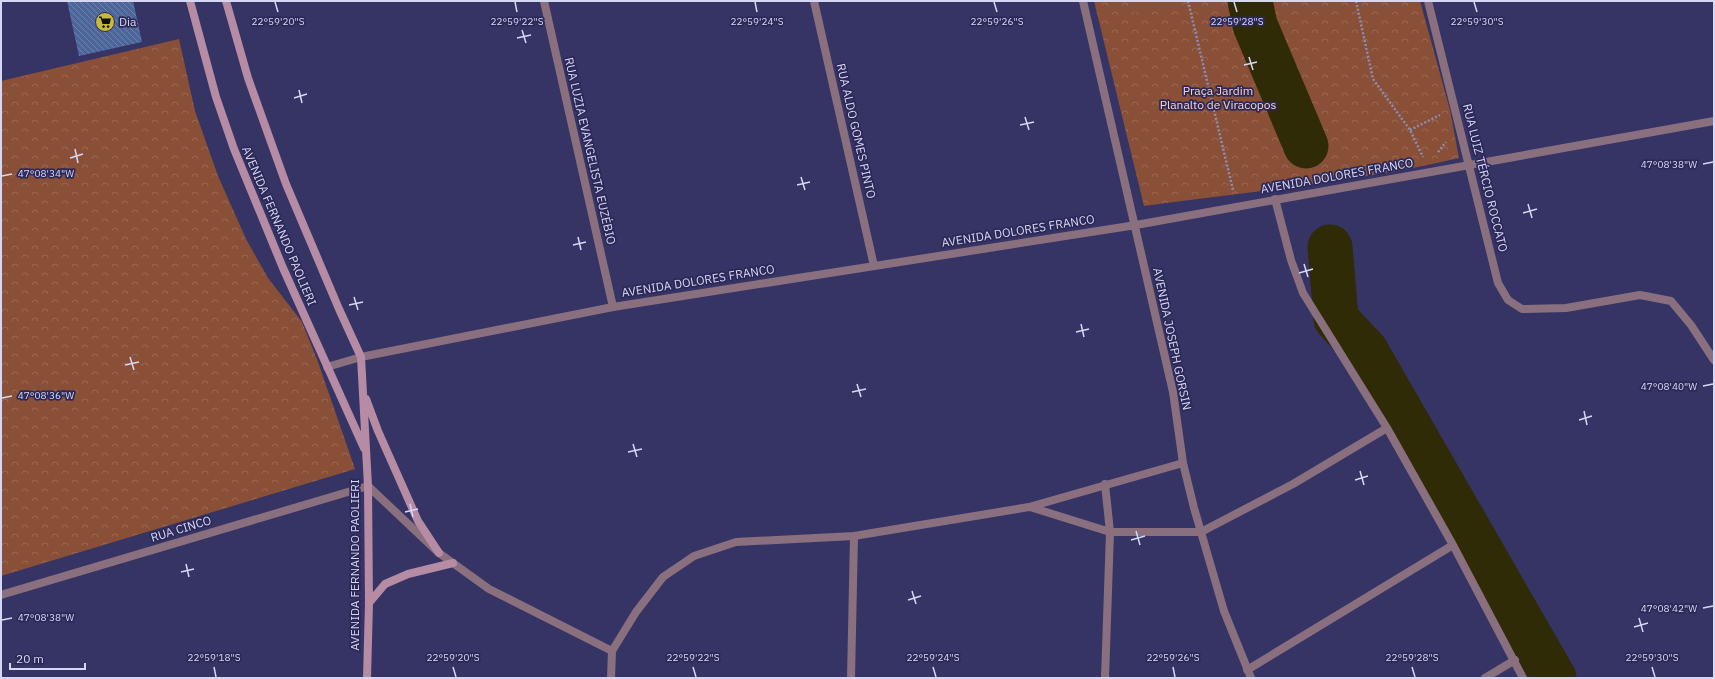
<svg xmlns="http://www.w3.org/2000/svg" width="1715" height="679" font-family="'IBM Plex Sans',sans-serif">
	<defs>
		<pattern id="forest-crowns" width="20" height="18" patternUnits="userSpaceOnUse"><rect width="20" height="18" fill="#894f37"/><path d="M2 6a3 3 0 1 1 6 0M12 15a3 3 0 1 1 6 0" fill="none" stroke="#996855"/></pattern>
		<pattern id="building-back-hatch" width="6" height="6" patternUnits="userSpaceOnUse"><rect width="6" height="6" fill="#4c669a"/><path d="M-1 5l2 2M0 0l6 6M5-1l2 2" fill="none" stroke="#6d82ae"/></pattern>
	</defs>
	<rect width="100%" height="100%" fill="#363464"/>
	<path fill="url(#forest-crowns)" d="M 1094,1 L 1420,1 L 1450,110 L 1459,158 C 1356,182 1249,192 1144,206 Z
		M 179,39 L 195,111 L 218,176 L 246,239 L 268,278 L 302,322 L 318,362 L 355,469 L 1,576 L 1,81 Z"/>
	<path fill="#894f37" d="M 1131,1 L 1174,1 L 1174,4 L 1134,13 Z"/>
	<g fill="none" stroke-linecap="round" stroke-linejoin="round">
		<path stroke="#2f2b06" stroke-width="45" d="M 1250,1 L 1255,25 L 1306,146
			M 1330,247 L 1336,319 L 1366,351 L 1554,678"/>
	</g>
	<path fill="url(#building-back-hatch)" d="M 67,1 L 133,1 L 142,42 L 79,56 Z"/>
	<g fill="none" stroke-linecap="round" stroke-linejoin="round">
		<path stroke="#8d8db3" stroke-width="2.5" stroke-dasharray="2 2" stroke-linecap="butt" d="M 1188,1 L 1233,190
			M 1356,1 L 1373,79 L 1410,130 L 1423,157
			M 1410,130 L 1440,115
			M 1438,152 L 1446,142"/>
		<path stroke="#8a707f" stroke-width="8" d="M 1275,199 L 1291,260 L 1303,293 L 1387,428 L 1453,545 L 1523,678
			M 1201,532 L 1293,484 L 1387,428
			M 1247,670 L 1453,545
			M 1485,678 L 1515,660"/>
		<path stroke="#8a707f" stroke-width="8" d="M 544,1 L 613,307
			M 814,1 L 874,266
			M 1083,1 L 1173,392 L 1183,463 L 1194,508 L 1224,611 L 1251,678
			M 1428,1 L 1498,283 L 1508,300 L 1522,309 L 1566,308 L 1640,295 L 1671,301 L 1691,325 L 1714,360
			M 327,367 L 361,357 L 613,307 L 1136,225 L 1714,121
			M 1030,507 L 1110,532 L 1201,532
			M 1,595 L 368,486 L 439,553 L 489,589 L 612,651
			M 612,651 L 636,612 L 663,577 L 694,556 L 736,542 L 854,536 L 1029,507 L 1183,463
			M 611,678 L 612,651
			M 851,678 L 854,536
			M 1105,678 L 1110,532 L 1105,484"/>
		<path stroke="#b68ca4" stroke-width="8" d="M 190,1 L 216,97 L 234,149 L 283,268 L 364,448
			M 226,1 L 248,78 L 286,184 L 339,309 L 361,357 L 368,486 L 369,603 L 367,678
			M 366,399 L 378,431 L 418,521 L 439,553
			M 369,603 L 385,584 L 408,574 L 453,563"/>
	</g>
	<path fill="none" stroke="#d6d7f5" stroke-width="1.5" d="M 275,2 L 278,12M 515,2 L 517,12M 755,2 L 757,12M 994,2 L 997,12M 1234,2 L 1237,12M 1474,2 L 1477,12M 522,30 L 526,43M 517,38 L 531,35M 1249,57 L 1253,70M 1244,65 L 1257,62M 299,90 L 302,103M 294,98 L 307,94M 1025,117 L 1029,130M 1020,125 L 1034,122M 75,149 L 78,163M 70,158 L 83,154M 1703,164 L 1713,162M 2,176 L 12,174M 801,177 L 805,190M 797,185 L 810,182M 1528,204 L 1532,218M 1523,213 L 1537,209M 578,237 L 581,250M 573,245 L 586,242M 1304,264 L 1308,277M 1299,273 L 1313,269M 354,297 L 358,310M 349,305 L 363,302M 1081,324 L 1084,337M 1076,332 L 1089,329M 130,357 L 134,370M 125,365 L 139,362M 857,384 L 861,397M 1703,386 L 1713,384M 852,392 L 866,389M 2,398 L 12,396M 1584,411 L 1587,425M 1579,420 L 1592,416M 633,444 L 637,457M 628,452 L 642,449M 1360,471 L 1364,485M 1355,480 L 1368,476M 410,504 L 413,517M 405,512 L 418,509M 1136,531 L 1140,545M 1131,540 L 1145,536M 186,564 L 189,577M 181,572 L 194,569M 912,591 L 916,604M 908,600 L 921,596M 1703,608 L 1713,606M 1639,618 L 1643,632M 2,620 L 12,618M 1634,627 L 1648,623M 214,667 L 216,677M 453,667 L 456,677M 693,667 L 696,677M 933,667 L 936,677M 1173,667 L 1175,677M 1412,667 L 1415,677M 1652,667 L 1655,677"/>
	<defs>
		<g id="supermarket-disc" transform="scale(1)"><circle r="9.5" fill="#c8bb3b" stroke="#2c2958"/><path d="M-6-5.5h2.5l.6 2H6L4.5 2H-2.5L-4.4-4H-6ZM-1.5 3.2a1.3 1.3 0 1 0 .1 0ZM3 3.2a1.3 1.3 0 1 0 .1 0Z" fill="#111"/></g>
	</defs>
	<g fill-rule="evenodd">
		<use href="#supermarket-disc" x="105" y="22"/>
	</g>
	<g text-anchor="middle" stroke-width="3.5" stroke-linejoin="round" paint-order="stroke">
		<g font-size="12" fill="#d6d7f5" stroke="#2c2958" text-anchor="start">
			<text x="119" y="26">Dia</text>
		</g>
		<g font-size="12" fill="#f9d3c4" stroke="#2c2958">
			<text x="1218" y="95">Praça Jardim<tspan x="1218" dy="14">Planalto de Viracopos</tspan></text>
		</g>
		<g font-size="12" fill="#d6d7f5" stroke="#2c2958">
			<text transform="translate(856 131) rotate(77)" y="4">RUA ALDO GOMES PINTO</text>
			<text transform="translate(590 151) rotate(77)" y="4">RUA LUZIA EVANGELISTA EUZÉBIO</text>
			<text transform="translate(1337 176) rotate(-10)" y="4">AVENIDA DOLORES FRANCO</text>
			<text transform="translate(1485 178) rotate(76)" y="4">RUA LUIZ TÉRCIO ROCCATO</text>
			<text transform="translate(279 226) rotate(67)" y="4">AVENIDA FERNANDO PAOLIERI</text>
			<text transform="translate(1018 231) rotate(-9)" y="4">AVENIDA DOLORES FRANCO</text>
			<text transform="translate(698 281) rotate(-9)" y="4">AVENIDA DOLORES FRANCO</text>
			<text transform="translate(1172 339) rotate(78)" y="4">AVENIDA JOSEPH GORSIN</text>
			<text transform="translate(181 529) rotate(-17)" y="4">RUA CINCO</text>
			<text transform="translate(355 565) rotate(-90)" y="4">AVENIDA FERNANDO PAOLIERI</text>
		</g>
	</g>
	<g font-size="10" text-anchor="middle" fill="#d6d7f5" stroke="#2c2958" stroke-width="3.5" stroke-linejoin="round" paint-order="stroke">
		<text x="278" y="25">22°59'20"S</text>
		<text x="517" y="25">22°59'22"S</text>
		<text x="757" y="25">22°59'24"S</text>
		<text x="997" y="25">22°59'26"S</text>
		<text x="1237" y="25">22°59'28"S</text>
		<text x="1477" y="25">22°59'30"S</text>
		<text x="1669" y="168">47°08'38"W</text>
		<text x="46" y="177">47°08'34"W</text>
		<text x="1669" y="390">47°08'40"W</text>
		<text x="46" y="399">47°08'36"W</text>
		<text x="1669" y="612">47°08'42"W</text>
		<text x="46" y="621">47°08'38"W</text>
		<text x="214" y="661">22°59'18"S</text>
		<text x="453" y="661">22°59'20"S</text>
		<text x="693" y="661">22°59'22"S</text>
		<text x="933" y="661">22°59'24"S</text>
		<text x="1173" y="661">22°59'26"S</text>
		<text x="1412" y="661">22°59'28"S</text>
		<text x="1652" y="661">22°59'30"S</text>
	</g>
	<rect width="1715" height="679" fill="none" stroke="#d6d7f5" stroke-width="4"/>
	<path d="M10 663v6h75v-6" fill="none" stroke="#d6d7f5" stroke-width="2"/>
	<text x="16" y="663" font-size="12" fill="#d6d7f5" stroke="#2c2958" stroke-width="3" paint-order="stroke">20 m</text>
</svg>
